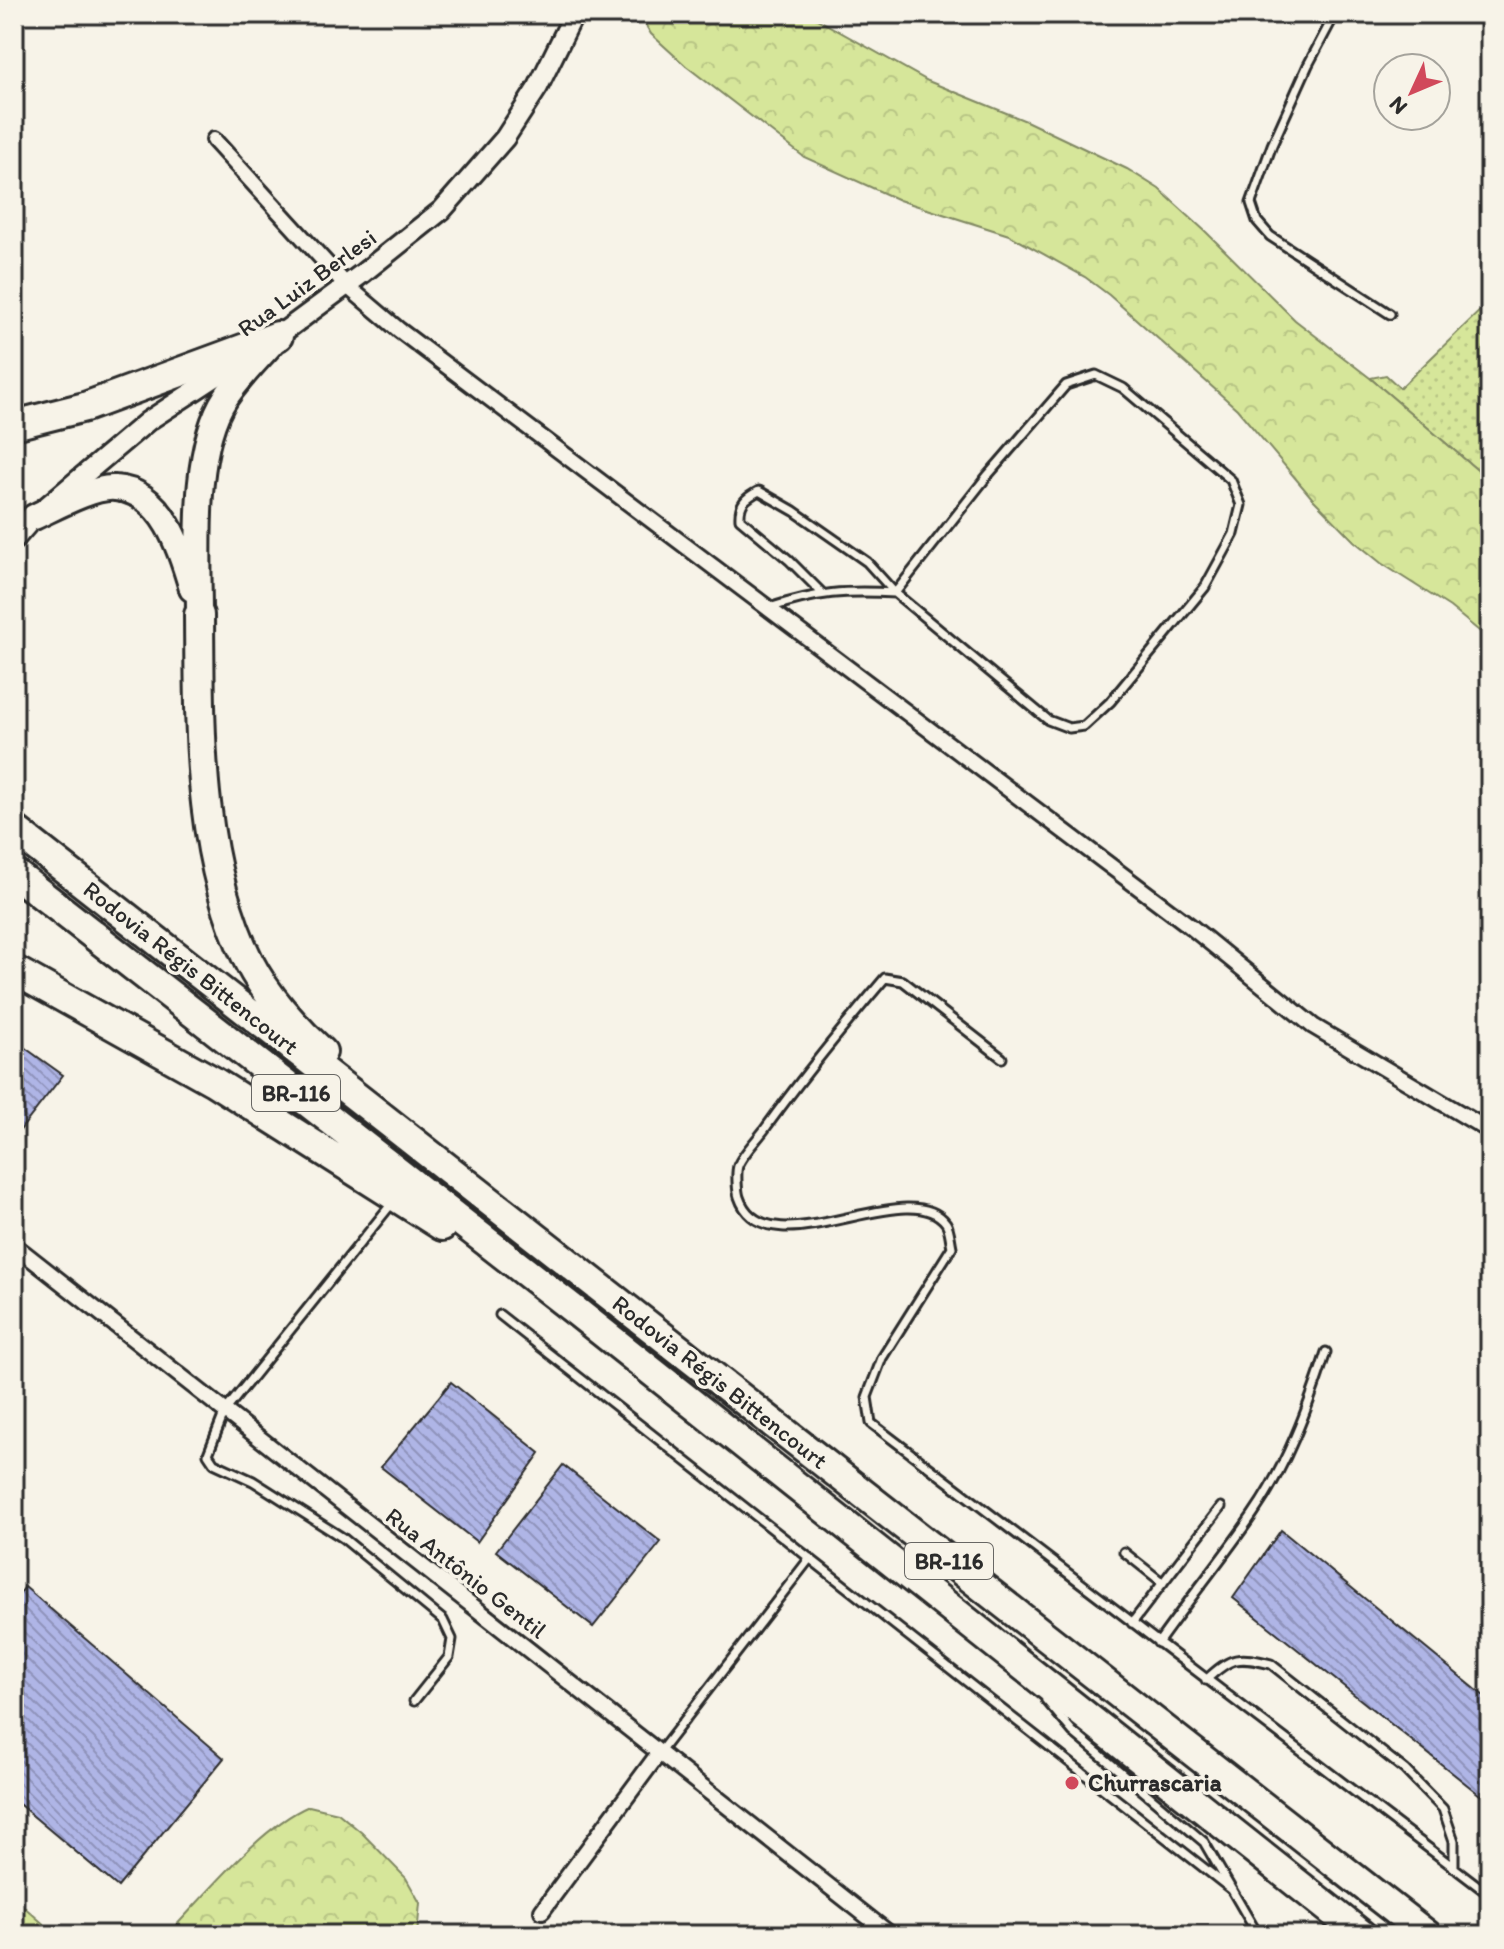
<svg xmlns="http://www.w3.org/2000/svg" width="1504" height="1949" font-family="Itim,sans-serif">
	<defs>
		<pattern id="grass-dots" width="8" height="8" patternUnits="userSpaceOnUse" patternTransform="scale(2)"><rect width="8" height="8" fill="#d6e69a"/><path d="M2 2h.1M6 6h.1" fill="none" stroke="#b8c585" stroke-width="1.8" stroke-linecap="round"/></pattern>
		<pattern id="forest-crowns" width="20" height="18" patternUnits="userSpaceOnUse" patternTransform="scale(2)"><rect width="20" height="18" fill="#d6e69a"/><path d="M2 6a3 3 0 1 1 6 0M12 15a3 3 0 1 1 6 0" fill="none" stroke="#b8c585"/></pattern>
		<pattern id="building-back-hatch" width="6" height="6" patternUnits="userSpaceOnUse" patternTransform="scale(2)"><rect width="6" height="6" fill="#afb5e6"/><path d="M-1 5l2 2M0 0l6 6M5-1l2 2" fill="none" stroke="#8f93bb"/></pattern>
	</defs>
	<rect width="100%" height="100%" fill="#f7f3e8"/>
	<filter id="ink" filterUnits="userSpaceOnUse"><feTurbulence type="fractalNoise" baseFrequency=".0125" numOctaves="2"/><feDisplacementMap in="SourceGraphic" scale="16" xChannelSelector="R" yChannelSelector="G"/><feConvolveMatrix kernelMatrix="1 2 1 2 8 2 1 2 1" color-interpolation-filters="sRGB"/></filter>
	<g filter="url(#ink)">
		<path fill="url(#grass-dots)" stroke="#808862" stroke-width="2" d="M 1490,301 L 1490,481 L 1370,378 L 1386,375 L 1400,388 Z"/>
		<path fill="url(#forest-crowns)" stroke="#808862" stroke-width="2" d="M 639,14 L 808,14 L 928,81 L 1026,121 L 1127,169 L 1159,189 L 1205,231 L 1295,320 L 1370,378 L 1490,481 L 1490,640 L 1450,607 L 1381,563 L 1354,541 L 1312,498 L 1237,409 L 1109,295 L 1085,277 L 1009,235 L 899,200 L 804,157 L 686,66 L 651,34 Z
			M 309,1806 L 338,1813 L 362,1833 L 406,1878 L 420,1903 L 417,1935 L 167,1935 C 206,1895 260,1827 309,1806 Z
			M 14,1898 L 56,1935 L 14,1935 Z"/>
		<path fill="url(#building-back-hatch)" stroke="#2b2b2b" stroke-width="2" d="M 14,1040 L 63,1075 L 14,1138 Z
			M 451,1382 L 540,1453 L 477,1542 L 381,1467 Z
			M 563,1465 L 661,1542 L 593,1627 L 496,1551 Z
			M 1281,1530 L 1490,1701 L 1490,1803 L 1233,1598 Z
			M 25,1587 L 224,1758 L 118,1887 L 14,1800 L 14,1601 Z"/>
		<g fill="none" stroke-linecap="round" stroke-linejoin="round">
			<g stroke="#2b2b2b" stroke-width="13">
				<path id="service" d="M 1335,14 L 1308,65 L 1272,145 L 1251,203 L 1257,221 L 1270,236 L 1390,314
					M 822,593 L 789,560 L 740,519 C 739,504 745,498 759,491 L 794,511 L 867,562 L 895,593 L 1048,720 L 1069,728 L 1084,726 L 1110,702 L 1205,587 L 1234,534 L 1241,505 L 1231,480 L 1123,388 L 1096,375 L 1066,385 L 988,475 L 895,593
					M 769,608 C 817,592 846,590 895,593
					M 1002,1058 L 903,981 L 885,978 C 844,1026 804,1075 767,1126 C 759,1138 743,1153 738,1166 C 736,1172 737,1191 739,1197 C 765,1274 909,1172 946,1223 C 950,1229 950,1239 952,1247 L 882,1358 L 867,1397 L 871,1423 L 1490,1895
					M 393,1202 L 225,1411 L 208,1454 L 214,1463 L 253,1481 L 343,1538 L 443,1620 L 452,1639 L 449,1657 L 414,1701
					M 500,1315 L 1232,1890
					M 1124,1552 L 1163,1583
					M 1132,1623 L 1221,1507
					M 1158,1643 C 1189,1599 1223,1558 1253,1514 C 1287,1465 1308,1408 1326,1352
					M 1206,1680 C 1231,1656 1239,1656 1271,1664 L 1405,1770 L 1443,1809 L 1454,1841 L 1454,1868
					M 1046,1700 L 1073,1732 L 1204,1842 L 1258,1935
					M 659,1753 L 810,1558"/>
			</g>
			<g stroke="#2b2b2b" stroke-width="20">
				<path id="minor" d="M 214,140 L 346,285 L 399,330 L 1190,926 L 1313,1026 L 1490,1131
					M 14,1245 L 891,1935
					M 542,1911 L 659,1753"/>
			</g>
			<g stroke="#2b2b2b" stroke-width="24">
				<path id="tertiary" d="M 271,341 L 363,273 L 442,210 L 505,138 L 538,87 L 574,14
					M 14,540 L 34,517 L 148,421 L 246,357"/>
			</g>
			<g stroke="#2b2b2b" stroke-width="30">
				<path id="trunk" d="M 34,517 C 54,508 93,486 115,488 C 163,491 181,550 192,589
					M 199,615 C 199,553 191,449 226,397 C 241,375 261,356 278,336"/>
			</g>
			<g stroke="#2b2b2b" stroke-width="34">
				<path id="motorway" d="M 14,425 L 85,407 L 278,336
					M 199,615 C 200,729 197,858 249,962 C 266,995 295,1028 322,1052
					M 14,829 L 1427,1935
					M 14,873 L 577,1312 L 1362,1935
					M 14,970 L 213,1081 L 442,1226"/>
			</g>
			<use href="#service" stroke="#f7f3e8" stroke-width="7"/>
			<use href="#minor" stroke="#f7f3e8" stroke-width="14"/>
			<use href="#tertiary" stroke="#f7f3e8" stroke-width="18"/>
			<use href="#trunk" stroke="#f7f3e8" stroke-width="24"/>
			<use href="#motorway" stroke="#f7f3e8" stroke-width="28"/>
		</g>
	</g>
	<circle fill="#d1495b" stroke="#f7f3e8" stroke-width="3" cx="1072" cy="1783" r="8"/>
	<g text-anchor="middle" stroke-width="7" stroke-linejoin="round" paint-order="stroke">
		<g fill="#f7f3e8" stroke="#686764" stroke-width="2">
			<rect x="252" y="1075" width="88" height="36" rx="6"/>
			<rect x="905" y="1543" width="88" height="36" rx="6"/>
		</g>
		<g font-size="22" font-weight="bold" fill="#2b2b2b">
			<text x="296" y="1101">BR-116</text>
			<text x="949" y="1569">BR-116</text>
		</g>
		<g font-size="24" fill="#2b2b2b" stroke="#f7f3e8">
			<text transform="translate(307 283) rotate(-36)" y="8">Rua Luiz Berlesi</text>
			<text transform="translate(191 968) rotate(38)" y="8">Rodovia Régis Bittencourt</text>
			<text transform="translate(720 1382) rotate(38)" y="8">Rodovia Régis Bittencourt</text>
			<text transform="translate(466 1573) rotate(38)" y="8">Rua Antônio Gentil</text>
		</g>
		<g font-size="24" font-weight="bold" fill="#2b2b2b" stroke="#f7f3e8" text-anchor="start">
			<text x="1088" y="1791">Churrascaria</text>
		</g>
	</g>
	<rect width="1504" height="1949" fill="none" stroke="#f7f3e8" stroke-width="48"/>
	<rect x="24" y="24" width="1456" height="1901" fill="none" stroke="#2b2b2b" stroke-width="3" filter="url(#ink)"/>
	<g transform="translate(1412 92) rotate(226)"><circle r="38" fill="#f7f3e8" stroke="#a5a39c" stroke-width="2"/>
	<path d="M0-6L14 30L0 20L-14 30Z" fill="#d1495b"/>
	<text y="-12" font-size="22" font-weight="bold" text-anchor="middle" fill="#2b2b2b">N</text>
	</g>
</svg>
